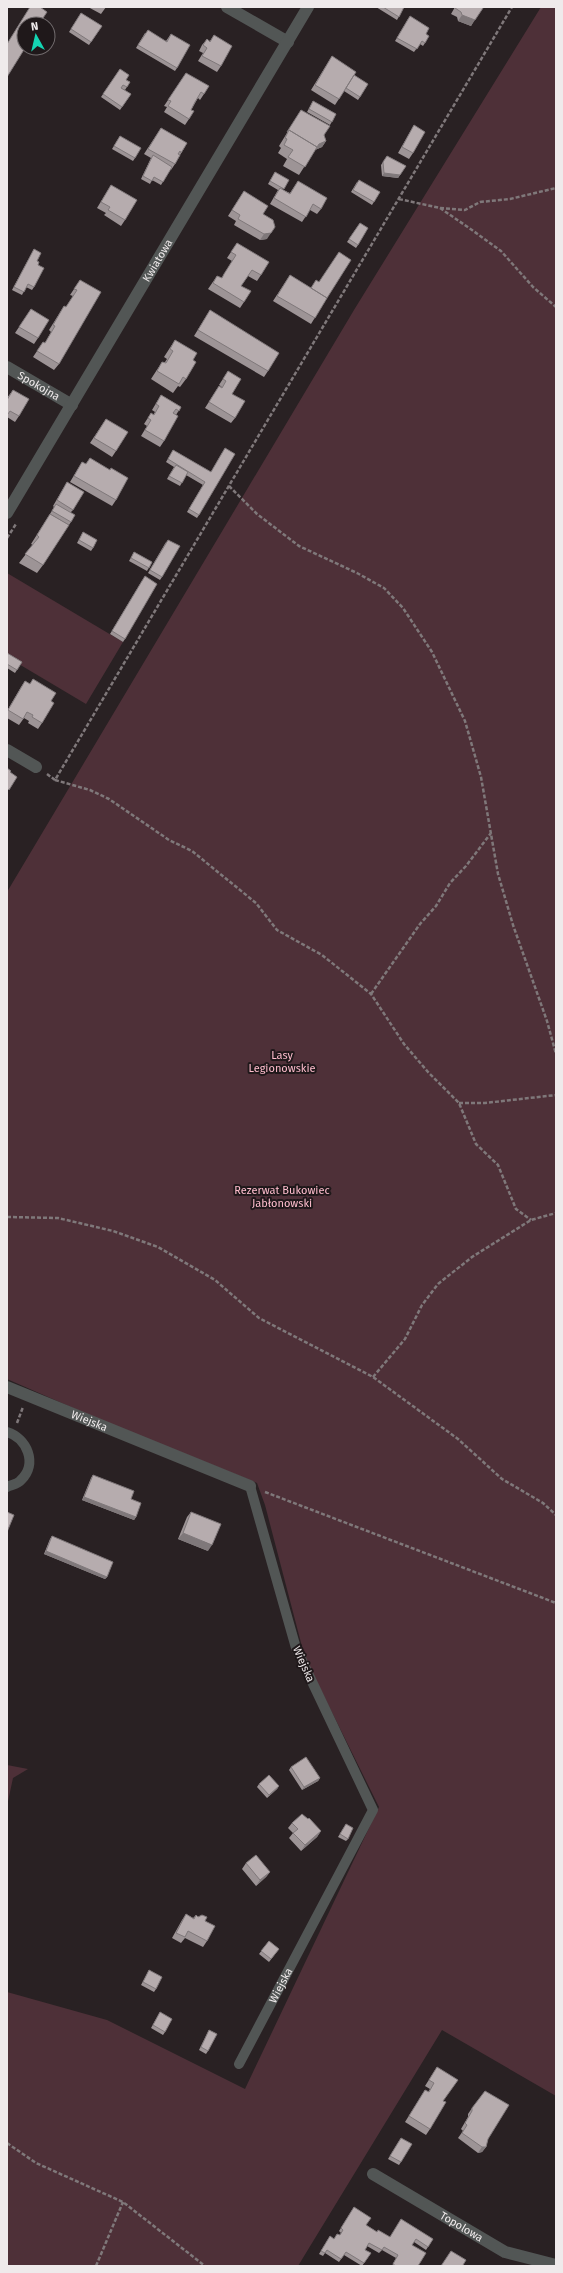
<svg xmlns="http://www.w3.org/2000/svg" width="563" height="2273" font-family="'Fira Sans',sans-serif">
	<rect width="100%" height="100%" fill="#292123"/>
	<path fill="#4e3038" d="M 541,7 L 556,7 L 556,2096 L 442,2030 L 298,2266 L 7,2266 L 7,1992 L 107,2020 L 245,2089 L 379,1807 L 305,1658 L 265,1505 L 257,1483 L 96,1418 L 7,1379 L 7,892 L 354,310 Z
		M 7,573 L 123,642 L 86,704 L 7,657 Z
		M 7,1765 L 28,1769 L 13,1778 L 7,1806 Z"/>
	<g fill="none" stroke-linecap="round" stroke-linejoin="round">
		<path stroke="#7f787a" stroke-width="2.5" stroke-dasharray="4 2" stroke-linecap="butt" d="M 399,199 L 440,208 L 472,230 L 501,251 L 533,287 L 556,307
			M 440,208 L 465,210 L 480,202 L 510,199 L 556,188
			M 229,486 L 257,514 L 299,546 L 357,573 L 384,588 L 403,608 L 432,652 L 465,721 L 481,777 L 498,874 L 513,925 L 547,1021 L 556,1054
			M 7,538 L 16,524
			M 47,774 L 55,780 L 512,7
			M 55,780 L 90,790 L 109,799 L 169,840 L 192,851 L 256,903 L 277,930 L 322,955 L 371,994 L 404,1044 L 428,1072 L 459,1103 L 476,1144 L 498,1165 L 516,1209 L 531,1220
			M 371,994 L 420,924 L 436,906 L 450,883 L 466,866 L 491,833
			M 459,1103 L 485,1103 L 556,1095
			M 7,1217 L 58,1218 L 113,1231 L 158,1247 L 215,1280 L 259,1318 L 373,1377 L 458,1439 L 502,1479 L 543,1503 L 556,1515
			M 373,1377 L 405,1339 L 422,1305 L 438,1284 L 472,1257 L 531,1220 L 556,1213
			M 17,1423 L 23,1407
			M 265,1492 L 556,1603
			M 7,2143 L 36,2163 L 123,2202 L 205,2266
			M 96,2266 L 123,2202"/>
		<g stroke="#525655" stroke-width="10">
			<path d="M 7,1432 C 27,1438 38,1464 21,1480 C 18,1484 11,1485 7,1487"/>
			<path id="s1" d="M 239,2064 L 373,1810 L 296,1648 L 250,1486"/>
		</g>
		<g stroke="#525655" stroke-width="12">
			<path d="M 227,7 L 288,42"/>
			<path id="s2" d="M 7,367 L 72,405"/>
			<path id="s3" d="M 7,513 L 308,7"/>
			<path d="M 7,750 L 36,767"/>
			<path id="s4" d="M 7,1387 L 250,1486"/>
			<path id="s5" d="M 373,2174 L 505,2252 L 556,2265"/>
		</g>
	</g>
	<path fill="#9d9496" d="M 88,7 L 106,7 L 101,14 Z
		M 376,7 L 404,7 L 397,20 Z
		M 455,7 L 481,7 L 471,26 L 458,21 L 457,17 L 451,14 Z
		M 81,13 L 102,26 L 89,45 L 69,32 Z
		M 408,19 L 426,34 L 425,43 L 423,46 L 420,44 L 414,52 L 395,41 Z
		M 145,33 L 166,41 L 171,34 L 177,68 L 175,71 L 136,48 Z
		M 214,35 L 221,66 L 217,72 L 198,61 L 203,53 L 199,51 L 202,45 L 207,39 L 210,41 Z
		M 332,56 L 354,75 L 360,97 L 358,100 L 344,91 L 335,105 L 311,90 Z
		M 120,69 L 126,80 L 130,82 L 125,90 L 121,88 L 131,94 L 120,110 L 101,97 Z
		M 186,73 L 204,94 L 200,100 L 198,98 L 191,110 L 189,119 L 185,125 L 164,112 L 167,107 L 164,106 Z
		M 313,101 L 336,114 L 330,125 L 307,112 Z
		M 301,110 L 324,135 L 326,141 L 322,147 L 315,150 L 299,175 L 283,166 L 287,159 L 278,153 L 281,148 L 279,146 Z
		M 414,125 L 413,153 L 409,159 L 398,153 Z
		M 161,128 L 187,143 L 175,164 L 171,170 L 170,170 L 161,185 L 152,180 L 150,184 L 141,179 L 151,158 L 144,154 Z
		M 120,136 L 135,158 L 133,161 L 112,149 Z
		M 387,156 L 406,166 L 398,178 L 382,176 L 381,165 Z
		M 275,172 L 283,190 L 290,193 L 298,181 L 321,209 L 317,214 L 310,210 L 302,222 L 270,204 L 278,190 L 268,184 Z
		M 357,182 L 380,192 L 372,205 L 351,192 Z
		M 111,185 L 125,220 L 121,226 L 104,215 L 106,213 L 97,208 Z
		M 244,191 L 263,214 L 267,239 L 260,240 L 234,225 L 236,221 L 228,216 Z
		M 360,223 L 358,245 L 356,248 L 347,242 Z
		M 237,243 L 261,275 L 257,281 L 248,276 L 241,286 L 244,302 L 240,308 L 208,289 L 217,276 L 222,278 L 232,261 L 227,258 Z
		M 34,249 L 38,265 L 34,287 L 32,290 L 26,287 L 22,295 L 12,290 Z
		M 290,275 L 327,298 L 311,324 L 273,301 Z
		M 80,280 L 59,364 L 54,370 L 33,357 L 43,342 L 45,343 L 51,332 L 49,330 L 64,306 L 66,307 L 73,296 L 70,295 Z
		M 31,309 L 38,338 L 34,344 L 15,333 Z
		M 210,310 L 268,371 L 264,377 L 194,336 Z
		M 175,340 L 193,360 L 186,379 L 180,387 L 178,386 L 173,393 L 151,379 L 162,362 L 165,362 L 167,359 L 164,357 Z
		M 228,371 L 232,394 L 235,418 L 231,423 L 205,408 L 219,386 L 222,387 L 219,385 Z
		M 13,390 L 19,416 L 15,422 L 7,417 L 7,398 Z
		M 161,395 L 181,407 L 176,415 L 164,441 L 160,447 L 141,436 L 147,426 L 144,424 L 151,413 L 153,415 L 155,412 L 152,410 Z
		M 106,419 L 116,451 L 112,457 L 90,443 Z
		M 173,450 L 211,472 L 223,451 L 199,515 L 197,518 L 187,512 L 203,485 L 186,475 L 180,486 L 167,479 L 174,467 L 166,462 Z
		M 90,458 L 116,500 L 112,506 L 70,482 L 82,462 L 86,464 Z
		M 67,482 L 73,510 L 71,512 L 71,522 L 69,525 L 50,514 L 54,507 L 53,506 Z
		M 50,514 L 43,565 L 37,573 L 19,563 L 33,545 L 31,544 Z
		M 83,532 L 93,548 L 91,551 L 77,543 Z
		M 166,542 L 162,577 L 160,580 L 148,573 Z
		M 134,552 L 152,562 L 147,571 L 129,561 Z
		M 143,579 L 125,639 L 123,642 L 110,634 Z
		M 7,653 L 22,662 L 15,673 L 7,668 Z
		M 33,679 L 51,701 L 42,723 L 38,729 L 28,723 L 29,721 L 24,718 L 19,725 L 7,718 L 7,711 L 21,687 L 25,681 L 30,684 Z
		M 93,1475 L 136,1517 L 134,1520 L 82,1500 L 91,1478 Z
		M 191,1512 L 208,1551 L 178,1539 L 187,1517 Z
		M 52,1536 L 107,1577 L 105,1579 L 44,1554 L 50,1539 Z
		M 291,1767 L 320,1778 L 318,1781 L 302,1790 L 289,1770 Z
		M 259,1784 L 279,1786 L 277,1789 L 267,1798 L 257,1787 Z
		M 308,1819 L 321,1831 L 317,1837 L 301,1851 L 289,1838 L 293,1833 L 288,1828 L 292,1823 Z
		M 346,1824 L 348,1839 L 346,1841 L 338,1837 Z
		M 246,1863 L 270,1872 L 266,1877 L 256,1886 L 242,1869 Z
		M 186,1914 L 193,1918 L 196,1915 L 205,1921 L 207,1941 L 203,1947 L 185,1938 L 181,1943 L 172,1938 L 182,1920 Z
		M 269,1941 L 279,1949 L 269,1962 L 259,1954 Z
		M 149,1970 L 156,1989 L 154,1992 L 141,1985 Z
		M 160,2012 L 165,2032 L 163,2035 L 151,2028 Z
		M 209,2030 L 208,2051 L 206,2054 L 199,2050 Z
		M 437,2067 L 443,2101 L 430,2129 L 426,2135 L 405,2122 L 425,2090 L 428,2092 L 430,2089 L 425,2086 Z
		M 472,2108 L 488,2139 L 486,2147 L 482,2152 L 478,2153 L 458,2138 L 463,2131 L 461,2129 L 468,2117 L 468,2114 Z
		M 399,2141 L 401,2162 L 399,2165 L 388,2159 Z
		M 354,2207 L 366,2225 L 377,2232 L 390,2237 L 433,2239 L 426,2250 L 414,2242 L 412,2245 L 418,2266 L 392,2266 L 396,2258 L 382,2250 L 379,2253 L 367,2246 L 365,2250 L 371,2253 L 362,2266 L 344,2255 L 339,2262 L 325,2253 L 323,2256 L 319,2254 L 330,2236 L 334,2239 L 340,2235 L 341,2233 L 339,2231 Z"/>
	<path fill="#7f787a" d="M 462,15 L 475,20 L 471,26 L 458,21 Z
		M 326,141 L 322,147 L 315,150 L 319,144 Z
		M 384,173 L 400,175 L 398,178 L 382,176 Z
		M 271,233 L 267,239 L 260,240 L 264,234 Z
		M 84,1497 L 136,1517 L 134,1520 L 82,1500 Z
		M 183,1533 L 212,1545 L 208,1551 L 178,1539 Z
		M 46,1551 L 107,1577 L 105,1579 L 44,1554 Z
		M 320,1778 L 318,1781 L 302,1790 L 304,1787 Z
		M 279,1786 L 277,1789 L 267,1798 L 269,1795 Z
		M 321,1831 L 317,1837 L 301,1851 L 305,1845 Z
		M 270,1872 L 266,1877 L 256,1886 L 260,1880 Z
		M 482,2147 L 486,2147 L 482,2152 L 478,2153 Z"/>
	<path fill="#b6acae" stroke="#7f787a" d="M 30,7 L 40,7 L 47,12 L 39,24 L 24,24 L 24,48 L 25,48 L 7,77 L 7,44 Z
		M 383,7 L 404,7 L 399,17 Z
		M 455,7 L 481,7 L 483,8 L 475,20 L 462,15 L 461,12 L 455,8 Z
		M 81,13 L 102,26 L 91,42 L 71,29 Z
		M 410,16 L 429,28 L 426,34 L 429,36 L 425,43 L 422,41 L 417,49 L 397,38 Z
		M 148,30 L 167,42 L 171,34 L 190,45 L 177,68 L 138,45 Z
		M 214,35 L 232,46 L 221,66 L 202,56 L 207,48 L 203,45 L 207,39 L 210,42 Z
		M 332,56 L 356,72 L 339,99 L 315,85 Z
		M 120,69 L 129,75 L 126,80 L 130,82 L 127,87 L 123,85 L 121,88 L 131,94 L 122,107 L 103,94 Z
		M 186,73 L 209,86 L 204,94 L 201,92 L 195,102 L 191,110 L 194,111 L 189,119 L 168,106 L 171,101 L 168,100 Z
		M 354,75 L 368,84 L 360,97 L 346,88 Z
		M 313,101 L 336,114 L 332,122 L 309,109 Z
		M 301,110 L 330,126 L 324,135 L 326,141 L 319,144 L 317,147 L 289,130 L 287,132 Z
		M 414,125 L 425,132 L 413,153 L 402,147 Z
		M 161,128 L 187,143 L 181,153 L 180,151 L 178,154 L 180,155 L 175,164 L 148,149 Z
		M 289,130 L 317,147 L 305,167 L 288,157 L 293,150 L 284,145 L 287,139 L 285,138 Z
		M 120,136 L 141,148 L 135,158 L 114,146 Z
		M 153,155 L 172,167 L 163,182 L 154,177 L 152,181 L 143,176 Z
		M 387,156 L 406,166 L 400,175 L 384,173 L 383,162 Z
		M 275,172 L 289,180 L 284,189 L 270,181 Z
		M 359,180 L 380,192 L 374,202 L 353,190 Z
		M 298,181 L 327,198 L 321,209 L 313,204 L 306,217 L 274,198 L 280,188 L 290,194 Z
		M 111,185 L 137,200 L 125,220 L 108,210 L 110,207 L 101,202 Z
		M 244,191 L 268,206 L 263,214 L 273,220 L 275,227 L 271,233 L 264,234 L 238,219 L 240,215 L 232,210 Z
		M 360,223 L 368,228 L 358,245 L 349,239 Z
		M 237,243 L 269,262 L 261,275 L 252,270 L 241,286 L 251,291 L 244,302 L 213,283 L 217,276 L 222,278 L 224,274 L 236,255 L 231,252 Z
		M 34,249 L 41,253 L 37,261 L 39,262 L 38,265 L 44,268 L 34,287 L 28,284 L 24,292 L 14,287 Z
		M 339,252 L 351,260 L 327,298 L 311,288 L 316,280 L 319,282 Z
		M 290,275 L 327,298 L 315,318 L 277,296 Z
		M 80,280 L 101,292 L 59,364 L 37,351 L 43,342 L 45,343 L 55,326 L 53,325 L 64,306 L 66,307 L 77,290 L 74,289 Z
		M 31,309 L 49,320 L 38,338 L 19,327 Z
		M 210,310 L 279,353 L 268,371 L 198,330 Z
		M 175,340 L 197,353 L 193,360 L 196,362 L 186,379 L 183,377 L 179,384 L 157,371 L 162,362 L 166,363 L 173,351 L 170,349 Z
		M 228,371 L 241,379 L 232,394 L 245,401 L 235,418 L 209,402 L 219,386 L 222,388 L 226,381 L 223,379 Z
		M 13,390 L 29,399 L 19,416 L 10,411 L 8,414 L 7,414 L 7,400 Z
		M 161,395 L 181,407 L 179,411 L 176,409 L 173,413 L 178,416 L 164,441 L 145,430 L 151,420 L 148,418 L 151,413 L 154,415 L 159,406 L 156,404 Z
		M 106,419 L 128,432 L 116,451 L 94,438 Z
		M 225,448 L 235,454 L 199,515 L 189,509 L 205,482 L 168,459 L 173,450 L 211,472 Z
		M 90,458 L 110,470 L 111,468 L 128,478 L 116,500 L 74,476 L 82,462 L 86,464 Z
		M 176,465 L 188,472 L 182,483 L 169,476 Z
		M 67,482 L 84,492 L 73,510 L 57,500 Z
		M 56,504 L 75,515 L 71,522 L 52,511 Z
		M 50,514 L 69,525 L 43,565 L 25,554 L 39,537 L 37,535 Z
		M 83,532 L 97,540 L 93,548 L 79,540 Z
		M 168,540 L 180,546 L 162,577 L 150,570 Z
		M 134,552 L 152,562 L 149,568 L 131,558 Z
		M 145,576 L 157,584 L 125,639 L 112,631 Z
		M 7,653 L 22,662 L 17,670 L 7,664 Z
		M 33,679 L 56,693 L 51,701 L 54,703 L 42,723 L 32,717 L 33,715 L 27,712 L 23,719 L 8,710 L 25,681 L 30,684 Z
		M 7,768 L 11,771 L 10,772 L 17,777 L 9,790 L 7,788 Z
		M 93,1475 L 134,1491 L 131,1499 L 141,1503 L 136,1517 L 84,1497 Z
		M 7,1512 L 14,1515 L 7,1532 Z
		M 191,1512 L 221,1524 L 212,1545 L 183,1533 Z
		M 52,1536 L 113,1562 L 107,1577 L 46,1551 Z
		M 306,1757 L 320,1778 L 304,1787 L 291,1767 Z
		M 269,1775 L 279,1786 L 269,1795 L 259,1784 Z
		M 302,1814 L 308,1819 L 309,1818 L 321,1831 L 305,1845 L 293,1833 L 298,1829 L 292,1823 Z
		M 346,1824 L 353,1828 L 348,1839 L 340,1834 Z
		M 256,1855 L 270,1872 L 260,1880 L 246,1863 Z
		M 186,1914 L 194,1919 L 196,1915 L 198,1917 L 202,1915 L 207,1917 L 205,1921 L 215,1926 L 207,1941 L 188,1931 L 185,1937 L 176,1933 Z
		M 269,1941 L 279,1949 L 271,1959 L 261,1951 Z
		M 149,1970 L 162,1977 L 156,1989 L 143,1982 Z
		M 160,2012 L 172,2019 L 165,2032 L 153,2025 Z
		M 209,2030 L 217,2034 L 208,2051 L 201,2047 Z
		M 437,2067 L 458,2080 L 443,2101 L 446,2102 L 430,2129 L 409,2116 L 425,2090 L 429,2092 L 434,2083 L 429,2080 Z
		M 485,2091 L 509,2105 L 488,2139 L 486,2147 L 482,2147 L 462,2133 L 467,2125 L 465,2123 L 472,2111 L 472,2108 Z
		M 401,2138 L 412,2144 L 401,2162 L 390,2156 Z
		M 354,2207 L 371,2218 L 366,2225 L 377,2232 L 378,2230 L 390,2237 L 401,2219 L 433,2239 L 428,2247 L 416,2239 L 412,2245 L 426,2253 L 418,2266 L 396,2266 L 393,2264 L 398,2255 L 384,2247 L 382,2250 L 369,2243 L 365,2250 L 371,2253 L 364,2263 L 346,2252 L 341,2259 L 327,2250 L 325,2253 L 321,2251 L 330,2236 L 334,2239 L 337,2234 L 340,2235 L 343,2230 L 341,2228 Z
		M 451,2251 L 466,2260 L 463,2265 L 465,2266 L 441,2266 Z"/>
	<g text-anchor="middle" stroke-width="4" stroke-linejoin="round" paint-order="stroke">
		<g font-size="11" fill="#efeaeb" stroke="#1f181a">
			<text dy="4" stroke="none"><textPath href="#s3" startOffset="294">Kwiatowa</textPath></text>
			<text dy="4" stroke="none"><textPath href="#s2" startOffset="37">Spokojna</textPath></text>
			<text dy="4" stroke="none"><textPath href="#s4" startOffset="89">Wiejska</textPath></text>
			<text transform="translate(304 1664) rotate(66)" y="4">Wiejska</text>
			<text dy="4" stroke="none"><textPath href="#s1" startOffset="89">Wiejska</textPath></text>
			<text dy="4" stroke="none"><textPath href="#s5" startOffset="103">Topolowa</textPath></text>
		</g>
		<g font-size="11" fill="#febdcd" stroke="#1f181a">
			<text x="282" y="1059">Lasy<tspan x="282" dy="13">Legionowskie</tspan></text>
			<text x="282" y="1194">Rezerwat Bukowiec<tspan x="282" dy="13">Jabłonowski</tspan></text>
		</g>
	</g>
	<rect width="563" height="2273" fill="none" stroke="#efeaeb" stroke-width="16"/>
	<g transform="translate(36 36) rotate(352)"><circle r="19" fill="#1f181a" stroke="#726c6e"/>
	<path d="M0-3L7 15L0 10L-7 15Z" fill="#14d5b3"/>
	<text y="-6" font-size="11" font-weight="bold" text-anchor="middle" fill="#efeaeb">N</text>
	</g>
</svg>
